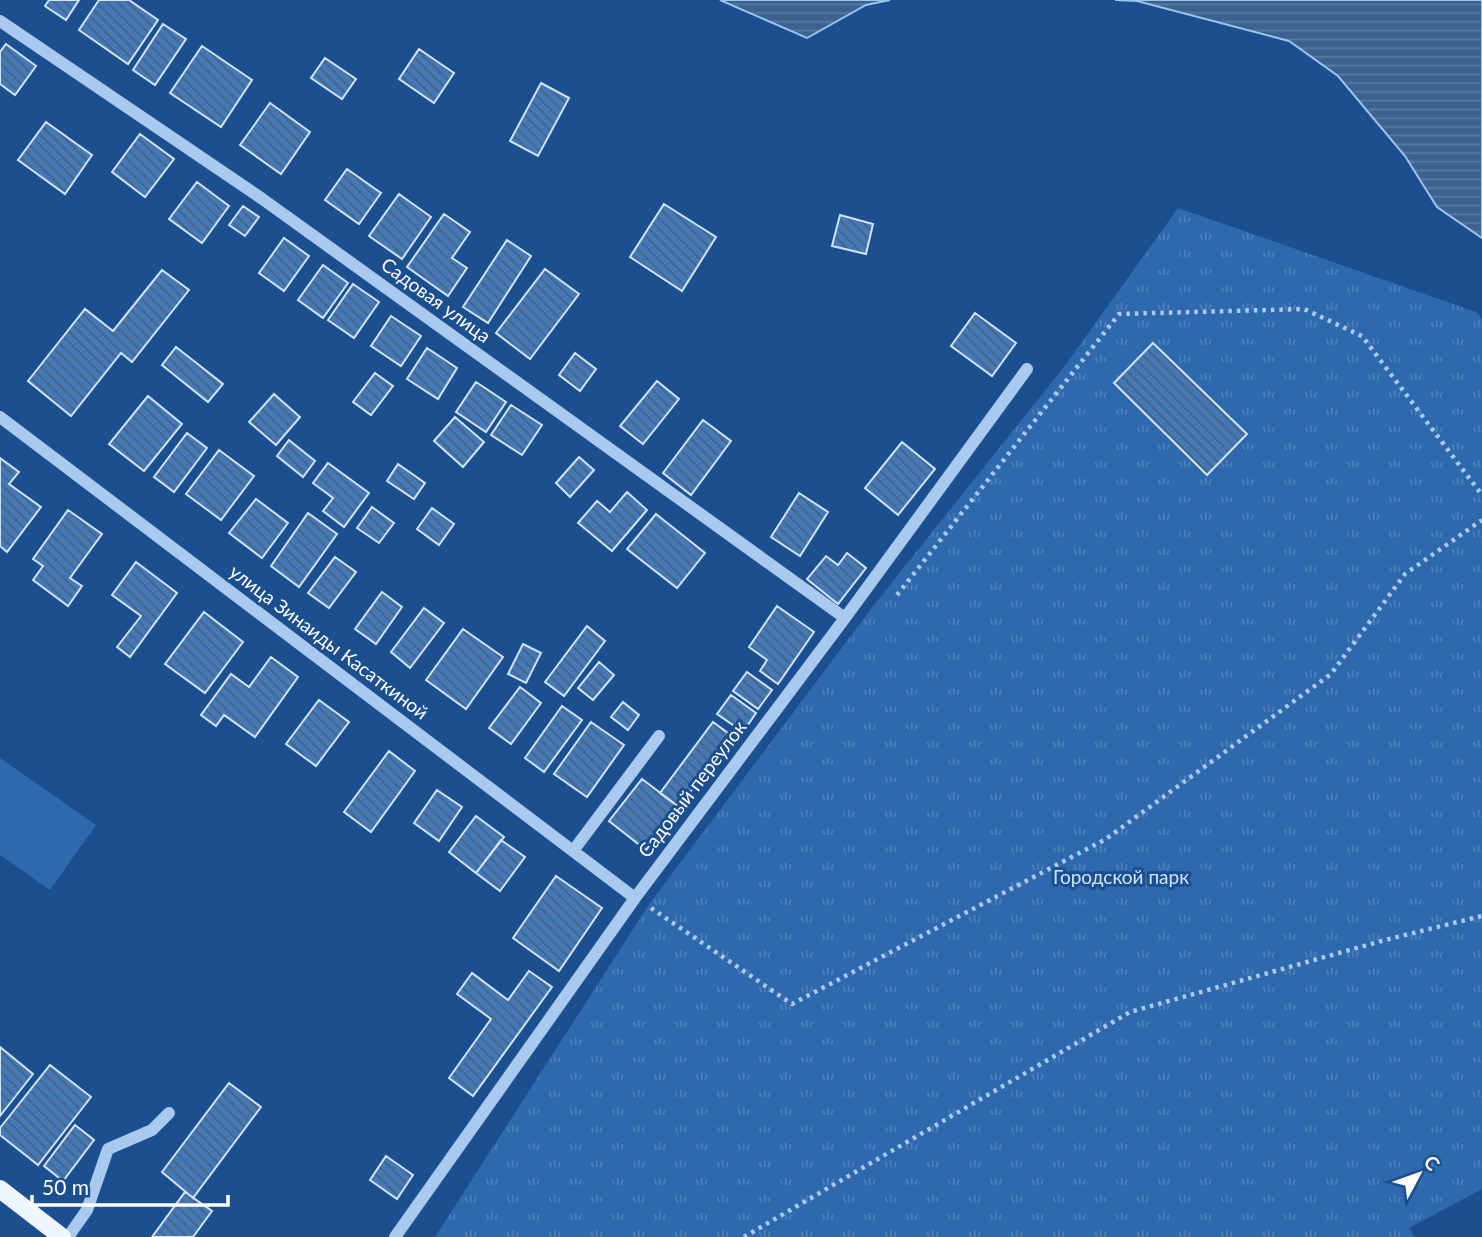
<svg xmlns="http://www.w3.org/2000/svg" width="1482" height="1237" font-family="Lato,sans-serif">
	<defs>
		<pattern id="grass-tufts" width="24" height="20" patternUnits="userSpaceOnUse" patternTransform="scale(1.75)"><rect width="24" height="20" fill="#2e69ad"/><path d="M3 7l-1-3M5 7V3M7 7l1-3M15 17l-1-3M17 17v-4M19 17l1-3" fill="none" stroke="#4d80b9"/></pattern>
		<pattern id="water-rules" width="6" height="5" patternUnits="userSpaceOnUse" patternTransform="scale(1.75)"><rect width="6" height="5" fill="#3c6290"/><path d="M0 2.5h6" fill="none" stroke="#597aa1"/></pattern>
		<pattern id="building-back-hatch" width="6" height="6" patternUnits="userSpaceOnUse" patternTransform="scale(1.75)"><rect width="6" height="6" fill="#4478b7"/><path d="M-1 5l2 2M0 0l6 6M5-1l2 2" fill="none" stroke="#486282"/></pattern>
	</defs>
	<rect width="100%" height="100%" fill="#1b4f8f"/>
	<path fill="url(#grass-tufts)" d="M 1178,208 L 1476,312 L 1482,319 L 1482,1189 L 1409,1228 L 1415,1237 L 435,1237 L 650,903 L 874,605 L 1064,367 Z"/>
	<path fill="#2e69ad" d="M 0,758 L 96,825 L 50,890 L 0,855 Z"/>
	<path fill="url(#water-rules)" stroke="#9cc4f0" stroke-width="2" d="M 720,0 L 890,0 L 866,5 L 807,38 Z
		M 1115,0 L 1482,0 L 1482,238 L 1437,207 L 1405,156 L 1338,76 L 1289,41 L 1137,1 Z"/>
	<path fill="url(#building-back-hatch)" stroke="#cfe3fa" stroke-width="2" d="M 49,0 L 79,0 L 66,20 L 45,6 Z
		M 99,0 L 129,0 L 158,20 L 128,64 L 79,30 Z
		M 163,24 L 186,39 L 155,85 L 133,70 Z
		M 6,44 L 36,66 L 15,95 L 0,84 L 0,52 Z
		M 202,46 L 252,80 L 221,127 L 170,93 Z
		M 419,49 L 454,73 L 434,103 L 399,79 Z
		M 325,58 L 356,79 L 342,99 L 311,78 Z
		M 541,83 L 569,98 L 538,156 L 510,141 Z
		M 270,103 L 310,132 L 281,174 L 240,145 Z
		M 46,122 L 92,155 L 65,194 L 18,160 Z
		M 140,134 L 174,159 L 145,197 L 112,172 Z
		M 347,169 L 381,193 L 359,224 L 325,200 Z
		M 197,182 L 229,206 L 202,243 L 169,219 Z
		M 399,194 L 431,217 L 402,259 L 369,236 Z
		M 664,204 L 716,237 L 682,291 L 630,257 Z
		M 243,206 L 259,217 L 245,236 L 229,225 Z
		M 444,214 L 470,232 L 452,258 L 467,268 L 448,296 L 407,267 Z
		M 840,215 L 873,224 L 866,254 L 832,246 Z
		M 284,238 L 309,256 L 284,291 L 259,273 Z
		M 507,240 L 531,256 L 488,323 L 463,307 Z
		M 323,265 L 348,283 L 323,318 L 298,300 Z
		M 545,269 L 579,294 L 530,359 L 496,333 Z
		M 162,270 L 189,290 L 132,362 L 121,353 L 71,416 L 28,381 L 85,309 L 113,331 Z
		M 353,284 L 379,302 L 354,338 L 328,320 Z
		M 975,313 L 1016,343 L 992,376 L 951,346 Z
		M 391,316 L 421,336 L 401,366 L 371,346 Z
		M 1153,343 L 1247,434 L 1207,475 L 1114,383 Z
		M 176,347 L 223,384 L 208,402 L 162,365 Z
		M 427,348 L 457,368 L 438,399 L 407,379 Z
		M 575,353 L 596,369 L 580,391 L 559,375 Z
		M 375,373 L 393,386 L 371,415 L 353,402 Z
		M 657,381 L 679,399 L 643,444 L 620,426 Z
		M 476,382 L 506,402 L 486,432 L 456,412 Z
		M 274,394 L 300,417 L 276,445 L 249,422 Z
		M 148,396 L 182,424 L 144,471 L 109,444 Z
		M 511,405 L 542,425 L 522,455 L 491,435 Z
		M 455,417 L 484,442 L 463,467 L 434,441 Z
		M 703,420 L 731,441 L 691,495 L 663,473 Z
		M 187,433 L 207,448 L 174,492 L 154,477 Z
		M 289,440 L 315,461 L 303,477 L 277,456 Z
		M 902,442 L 935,469 L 898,515 L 865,488 Z
		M 219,450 L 254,476 L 221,520 L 186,494 Z
		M 579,457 L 594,470 L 570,497 L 556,483 Z
		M 0,458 L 19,472 L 9,484 L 41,507 L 7,552 L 0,546 Z
		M 328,463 L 369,493 L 344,527 L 323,511 L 333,498 L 313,483 Z
		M 398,464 L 425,483 L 414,499 L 387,481 Z
		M 627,492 L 647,510 L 612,551 L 578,523 L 597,501 L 610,512 Z
		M 799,493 L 828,512 L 800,556 L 771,537 Z
		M 256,499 L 288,523 L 262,558 L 229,533 Z
		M 372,507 L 394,523 L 379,543 L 357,528 Z
		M 432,508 L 454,524 L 439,545 L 417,529 Z
		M 68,510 L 102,534 L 70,578 L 82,586 L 68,606 L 33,580 L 43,566 L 33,559 Z
		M 308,513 L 337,534 L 299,587 L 271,566 Z
		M 656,514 L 705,553 L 677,588 L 627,549 Z
		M 847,553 L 866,568 L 838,604 L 807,579 L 826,556 L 838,565 Z
		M 335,557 L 356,572 L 329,608 L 308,593 Z
		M 136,562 L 177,593 L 130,657 L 117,647 L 141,616 L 112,595 Z
		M 382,592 L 402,607 L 376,644 L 355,629 Z
		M 777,606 L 814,632 L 778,684 L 760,671 L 767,660 L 749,647 Z
		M 424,608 L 444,623 L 410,668 L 391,652 Z
		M 204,612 L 243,642 L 205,693 L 165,664 Z
		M 587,626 L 605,641 L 564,696 L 545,682 Z
		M 463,629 L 503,657 L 466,709 L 426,680 Z
		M 523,644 L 541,653 L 526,683 L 508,674 Z
		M 271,657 L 298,677 L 255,737 L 224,715 L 216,726 L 201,715 L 231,674 L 249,687 Z
		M 599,662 L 614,675 L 593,700 L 578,688 Z
		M 747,672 L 772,690 L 758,709 L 733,691 Z
		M 520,687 L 541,703 L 511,744 L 489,728 Z
		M 731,695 L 756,713 L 743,732 L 717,714 Z
		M 319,700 L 349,722 L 316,766 L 286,744 Z
		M 623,702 L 639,715 L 628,730 L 611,717 Z
		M 562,706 L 582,720 L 544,772 L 525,758 Z
		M 591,722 L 624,745 L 587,797 L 554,774 Z
		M 713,722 L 732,736 L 679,807 L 660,793 Z
		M 389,751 L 415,771 L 371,832 L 344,812 Z
		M 642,779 L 679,807 L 646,850 L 609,821 Z
		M 437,790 L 462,807 L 439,841 L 414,823 Z
		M 476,816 L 504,837 L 476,873 L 449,852 Z
		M 501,840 L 525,857 L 500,891 L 476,873 Z
		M 556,876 L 602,908 L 559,971 L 513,938 Z
		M 529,971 L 552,987 L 473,1096 L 449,1078 L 491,1019 L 457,994 L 472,973 L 508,1000 Z
		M 0,1047 L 33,1074 L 0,1116 Z
		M 50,1065 L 91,1097 L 38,1165 L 0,1135 L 0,1128 Z
		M 229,1083 L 261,1107 L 193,1198 L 162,1172 Z
		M 75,1125 L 94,1140 L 63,1181 L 44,1166 Z
		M 386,1156 L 413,1175 L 397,1199 L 370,1180 Z
		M 185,1192 L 212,1211 L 193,1237 L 152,1237 Z"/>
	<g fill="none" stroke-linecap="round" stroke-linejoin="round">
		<path stroke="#a9c9ee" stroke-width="4.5" stroke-dasharray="3.5 5" stroke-linecap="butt" d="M 897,595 L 1119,314 L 1304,309 L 1362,336 L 1482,495
			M 651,908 L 792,1004 L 1106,839 L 1331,674 L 1405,574 L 1482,520
			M 744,1237 L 1130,1012 L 1385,940 L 1482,916"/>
		<path stroke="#a9c9ee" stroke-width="12" d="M 0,21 L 261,198 L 845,618
			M 0,417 L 635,898
			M 573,851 L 659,736
			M 68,1237 L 87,1210 L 108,1149 L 152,1130 L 169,1113
			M 395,1237 L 635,898 L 845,618 L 1027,369"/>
		<path stroke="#f0f6ff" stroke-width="18" d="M 0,1189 L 62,1237"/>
	</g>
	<g text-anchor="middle" stroke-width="6" stroke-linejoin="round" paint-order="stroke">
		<g font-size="19" fill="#fff" stroke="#1b4f8f">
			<text transform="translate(436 300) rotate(36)" y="7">Садовая улица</text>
			<text transform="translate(329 642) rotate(37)" y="7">улица Зинаиды Касаткиной</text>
			<text transform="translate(692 789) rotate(-53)" y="7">Садовый переулок</text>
		</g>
		<g font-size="19" fill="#cfe3fa" stroke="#1b4f8f">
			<text x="1121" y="884">Городской парк</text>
		</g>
	</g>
	<g transform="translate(1419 1174) rotate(49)" stroke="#1b4f8f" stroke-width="5" paint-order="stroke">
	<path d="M0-5L12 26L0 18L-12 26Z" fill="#ffffff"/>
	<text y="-10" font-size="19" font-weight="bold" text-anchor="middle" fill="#ffffff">С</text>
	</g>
	<path d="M32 1195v10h196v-10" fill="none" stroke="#ffffff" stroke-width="3.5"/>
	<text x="42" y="1195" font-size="21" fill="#ffffff" stroke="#1b4f8f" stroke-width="5" paint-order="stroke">50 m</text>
</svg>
